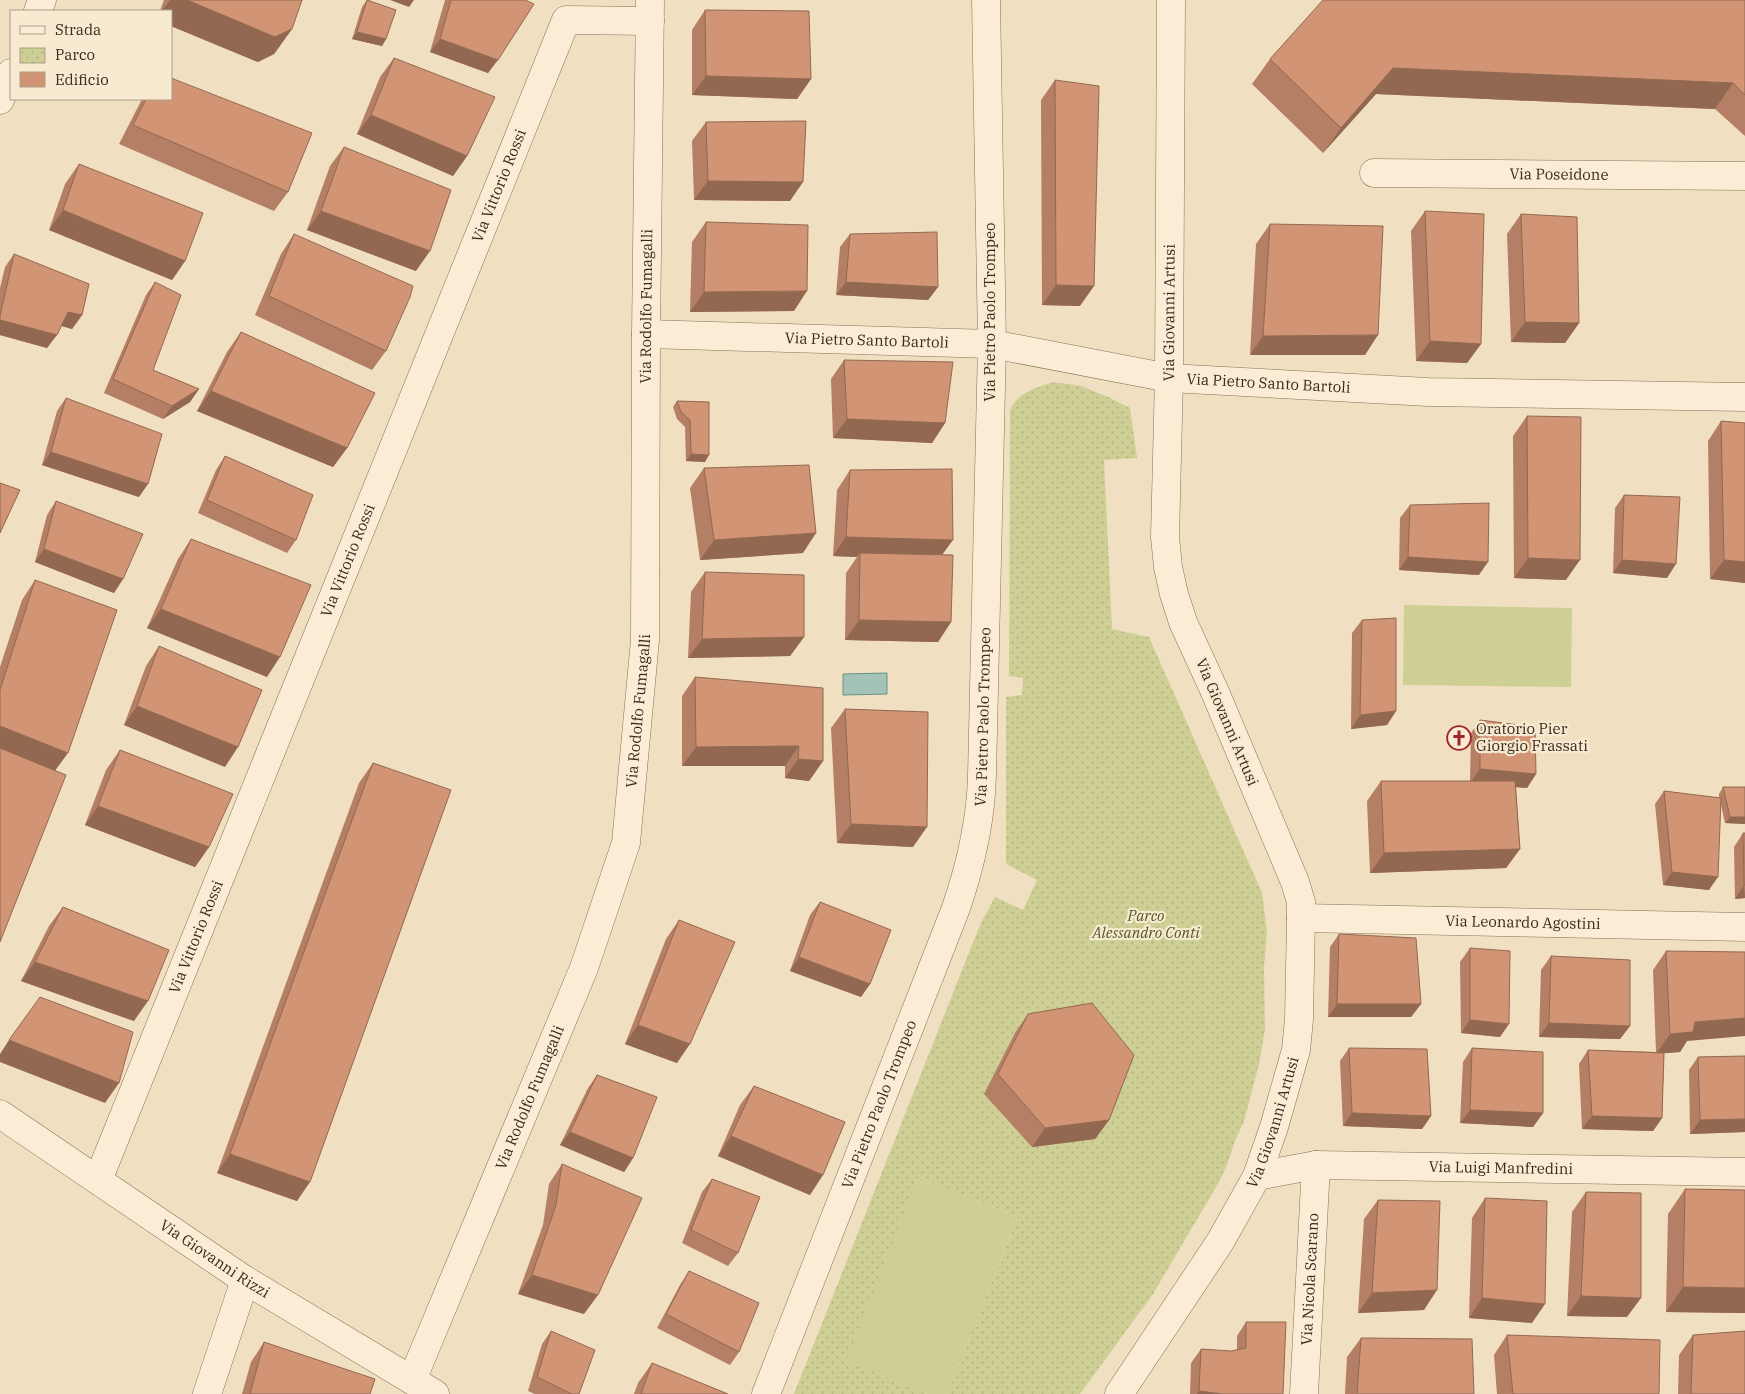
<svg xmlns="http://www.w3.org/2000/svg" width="1745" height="1394" font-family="'IBM Plex Serif',serif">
	<defs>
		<pattern id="park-dots" width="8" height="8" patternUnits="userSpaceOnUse" patternTransform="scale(1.25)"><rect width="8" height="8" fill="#cdcf94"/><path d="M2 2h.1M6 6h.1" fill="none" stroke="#b1b27f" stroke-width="1.8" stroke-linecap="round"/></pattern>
	</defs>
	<rect width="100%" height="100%" fill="#f1dfc1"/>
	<path fill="#cdcf94" d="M 1404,605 L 1572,608 L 1571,687 L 1403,685 Z
		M 919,1177 L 1018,1217 L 947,1394 L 927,1394 L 845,1361 Z"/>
	<path fill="url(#park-dots)" fill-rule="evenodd" d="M 1054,382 L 1081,386 L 1108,397 L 1130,408 L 1137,458 L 1104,460 L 1112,629 L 1149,637 L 1262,893 L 1267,931 L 1264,967 L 1265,1030 L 1259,1064 L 1244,1121 L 1235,1141 L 1227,1165 L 1219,1182 L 1153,1294 L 1080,1394 L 947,1394 L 1018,1217 L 919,1177 L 846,1361 L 927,1394 L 794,1394 L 980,925 L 995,897 L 1023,910 L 1037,880 L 1006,864 L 1006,697 L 1022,695 L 1023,678 L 1009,676 L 1010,411 C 1016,393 1037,387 1054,382 ZM 1078,1022 L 985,1094 L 1015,1034 Z"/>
	<path fill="#a4c3b7" stroke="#6a9185" d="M 887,673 L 887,694 L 843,695 L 843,674 Z"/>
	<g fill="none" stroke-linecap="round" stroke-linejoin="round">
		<g stroke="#8b6f57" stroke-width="29">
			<g id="minor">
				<path id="s1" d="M 1374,173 L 1745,176"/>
				<path id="s2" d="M 646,334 L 992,344 L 1169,378 L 1428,392 L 1745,397"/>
				<path id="s3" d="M 1301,918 L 1745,927"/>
				<path id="s4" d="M 0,1114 L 245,1280 L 435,1394"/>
				<path id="s5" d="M 1257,1176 L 1316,1165 L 1745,1172"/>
				<path id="s6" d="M 98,1180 L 566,20 L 650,21"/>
				<path id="s7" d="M 412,1380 L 584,968 L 626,843 L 645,640 L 646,334 L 650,0"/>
				<path d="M 207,1394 L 245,1280"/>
				<path id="s8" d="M 766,1394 L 956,908 C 971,864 981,821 982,775 L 992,344 L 986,0"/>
				<path id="s9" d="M 1119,1394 L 1220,1242 L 1257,1176 L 1274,1127 L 1296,1050 L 1299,1019 L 1301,918 L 1301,902 L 1295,882 L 1215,692 L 1183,622 L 1174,594 L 1168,567 L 1165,537 L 1169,378 L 1171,0"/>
				<path id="s10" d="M 1304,1394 L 1316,1165"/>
			</g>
		</g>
		<g stroke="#8b6f57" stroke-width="29">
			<path id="tertiary" d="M 38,11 L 42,0
				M 0,100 L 11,73"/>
		</g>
		<use href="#minor" stroke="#fbedd5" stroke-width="28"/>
		<use href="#tertiary" stroke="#fbedd5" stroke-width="28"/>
	</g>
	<path fill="#b47f64" d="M 164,0 L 302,0 L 292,29 L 274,54 L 258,62 L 171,26 L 171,11 L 160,11 Z
		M 367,0 L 386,39 L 382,46 L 352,39 L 362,7 Z
		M 445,0 L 525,0 L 488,73 L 430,52 Z
		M 1745,0 L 1745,136 L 1715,109 L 1376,94 L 1323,153 L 1252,84 L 1270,59 Z
		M 705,10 L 811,79 L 797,99 L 692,95 L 692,30 Z
		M 394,58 L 467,156 L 453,176 L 357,134 L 380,77 Z
		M 1055,80 L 1080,306 L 1042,305 L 1041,100 Z
		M 142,99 L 171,99 L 288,192 L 274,211 L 119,144 Z
		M 706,122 L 790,201 L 694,200 L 692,141 Z
		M 344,147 L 416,271 L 307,230 L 330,166 Z
		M 79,164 L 185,261 L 172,280 L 49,230 L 65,184 Z
		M 1425,211 L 1481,344 L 1467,363 L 1416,361 L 1411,231 Z
		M 1521,214 L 1579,323 L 1565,343 L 1511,342 L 1507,234 Z
		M 706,222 L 794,311 L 690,312 L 692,242 Z
		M 1270,224 L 1365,355 L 1250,355 L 1256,244 Z
		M 294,234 L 386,351 L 372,370 L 255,315 L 281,254 Z
		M 850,234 L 938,287 L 928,300 L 836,295 L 840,247 Z
		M 14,254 L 82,315 L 72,329 L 61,326 L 47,348 L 0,335 L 0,288 L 5,267 Z
		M 155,282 L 153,370 L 199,389 L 190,402 L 163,419 L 104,393 L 146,295 Z
		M 241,332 L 347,448 L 333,467 L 197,411 L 227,352 Z
		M 844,360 L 945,423 L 932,443 L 833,438 L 831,379 Z
		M 66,398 L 139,497 L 42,465 L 57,411 Z
		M 677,401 L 709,402 L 705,462 L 686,461 L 685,427 L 677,419 L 673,407 Z
		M 1527,416 L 1566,580 L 1514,578 L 1513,436 Z
		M 1721,421 L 1745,583 L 1710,579 L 1708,441 Z
		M 225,456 L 296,540 L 287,553 L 198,513 L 216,470 Z
		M 704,468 L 803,553 L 700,560 L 690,488 Z
		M 850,470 L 942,555 L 951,622 L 938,642 L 845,640 L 846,573 L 857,557 L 833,556 L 837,490 Z
		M 1624,495 L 1667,578 L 1613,573 L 1615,508 Z
		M 56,501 L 123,579 L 114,593 L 35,562 L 47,515 Z
		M 1410,505 L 1479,575 L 1399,570 L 1400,518 Z
		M 191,539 L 267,677 L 147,628 L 178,559 Z
		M 705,572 L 804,637 L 790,656 L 688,658 L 691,592 Z
		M 35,580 L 56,770 L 0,942 L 0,667 L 22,600 Z
		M 1362,620 L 1396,711 L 1387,725 L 1351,729 L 1352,633 Z
		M 159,646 L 225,767 L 124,725 L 146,666 Z
		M 695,677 L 823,761 L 809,781 L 785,778 L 785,766 L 682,766 L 682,696 Z
		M 845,709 L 913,847 L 837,843 L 831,728 Z
		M 1480,720 L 1536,774 L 1527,788 L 1516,787 L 1520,849 L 1506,868 L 1370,873 L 1367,801 L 1381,781 L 1470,781 L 1471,733 Z
		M 120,750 L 209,847 L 195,867 L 85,825 L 106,770 Z
		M 373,763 L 297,1201 L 217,1173 L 359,783 Z
		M 1723,787 L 1745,824 L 1725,823 L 1721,805 L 1709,890 L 1663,885 L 1655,804 L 1664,791 L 1719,798 L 1719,794 Z
		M 1743,833 L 1745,833 L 1745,898 L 1735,899 L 1734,847 Z
		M 820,902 L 870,984 L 861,997 L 790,971 L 810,915 Z
		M 63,907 L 134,1021 L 21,981 L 49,926 Z
		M 679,920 L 677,1063 L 625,1044 L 666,939 Z
		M 1339,934 L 1421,1004 L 1411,1017 L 1328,1017 L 1330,947 Z
		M 1470,948 L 1500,1037 L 1461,1033 L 1460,962 Z
		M 1666,951 L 1687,1041 L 1680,1052 L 1664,1053 L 1662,1118 L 1653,1131 L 1582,1129 L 1579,1064 L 1588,1050 L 1656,1052 L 1653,970 Z
		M 1551,956 L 1630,1026 L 1620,1039 L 1539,1037 L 1541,970 Z
		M 1028,1014 L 1109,1120 L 1095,1139 L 1032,1147 L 984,1094 L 1015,1033 Z
		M 1349,1048 L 1431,1116 L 1422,1129 L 1343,1126 L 1340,1061 Z
		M 1472,1048 L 1543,1113 L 1533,1127 L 1460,1123 L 1463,1062 Z
		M 1745,1056 L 1745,1132 L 1690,1134 L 1689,1070 L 1698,1057 Z
		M 597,1075 L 633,1158 L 624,1172 L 560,1145 L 588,1088 Z
		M 754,1086 L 810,1195 L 718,1156 L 740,1105 Z
		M 562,1164 L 584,1314 L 518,1294 L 543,1225 L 549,1184 Z
		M 712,1179 L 738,1253 L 728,1266 L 682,1243 L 702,1192 Z
		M 1685,1189 L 1745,1190 L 1745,1313 L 1666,1312 L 1668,1214 Z
		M 1586,1192 L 1627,1317 L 1567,1316 L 1572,1212 Z
		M 1485,1198 L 1532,1323 L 1469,1318 L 1472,1218 Z
		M 1378,1200 L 1424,1310 L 1358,1313 L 1364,1219 Z
		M 689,1271 L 739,1352 L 730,1365 L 657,1328 L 680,1285 Z
		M 1246,1322 L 1283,1394 L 1190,1394 L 1191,1363 L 1201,1349 L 1231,1351 L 1237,1350 L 1237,1336 Z
		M 551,1331 L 579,1394 L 535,1394 L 528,1391 L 542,1344 Z
		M 1507,1335 L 1659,1394 L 1497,1394 L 1494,1355 Z
		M 1693,1335 L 1745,1394 L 1678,1394 L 1679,1355 Z
		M 1361,1338 L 1474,1394 L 1345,1394 L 1347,1357 Z
		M 264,1342 L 370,1394 L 242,1394 L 251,1362 Z
		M 652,1363 L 728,1394 L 634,1394 L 638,1383 Z"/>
	<path fill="#926851" d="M 170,0 L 187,0 L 292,29 L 274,54 L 258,62 L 171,26 L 171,11 L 162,11 Z
		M 390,0 L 414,0 L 409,7 Z
		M 357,32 L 386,39 L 382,46 L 352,39 Z
		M 440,39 L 498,60 L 488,73 L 430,52 Z
		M 1393,68 L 1733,83 L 1715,109 L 1376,94 L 1323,153 L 1341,128 Z
		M 706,76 L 811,79 L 797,99 L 692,95 Z
		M 371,115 L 467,156 L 453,176 L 357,134 Z
		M 708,181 L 803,182 L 790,201 L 694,200 Z
		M 63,210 L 185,261 L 172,280 L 49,230 Z
		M 321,211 L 430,251 L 416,271 L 307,230 Z
		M 846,282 L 938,287 L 928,300 L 836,295 Z
		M 1056,285 L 1094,286 L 1080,306 L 1042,305 Z
		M 807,291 L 794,311 L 690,312 L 704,292 Z
		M 68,312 L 82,315 L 72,329 L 59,325 Z
		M 0,320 L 57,335 L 47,348 L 0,335 Z
		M 1525,322 L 1579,323 L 1565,343 L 1511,342 Z
		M 1378,335 L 1365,355 L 1250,355 L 1263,336 Z
		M 1430,341 L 1481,344 L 1467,363 L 1416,361 Z
		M 199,389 L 190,402 L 163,419 L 172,406 Z
		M 211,391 L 347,448 L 333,467 L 197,411 Z
		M 847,419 L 945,423 L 932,443 L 833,438 Z
		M 51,452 L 148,484 L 139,497 L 42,465 Z
		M 691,454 L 709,455 L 705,462 L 686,461 Z
		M 816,533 L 803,553 L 700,560 L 714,540 Z
		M 846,537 L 953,540 L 939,559 L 860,553 L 857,557 L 833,556 Z
		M 44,549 L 123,579 L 114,593 L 35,562 Z
		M 1408,557 L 1488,562 L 1479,575 L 1399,570 Z
		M 1528,558 L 1580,560 L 1566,580 L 1514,578 Z
		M 1622,560 L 1676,564 L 1667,578 L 1613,573 Z
		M 1724,560 L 1745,562 L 1745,583 L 1710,579 Z
		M 161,609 L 280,657 L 267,677 L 147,628 Z
		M 859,620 L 951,622 L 938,642 L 845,640 Z
		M 804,637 L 790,656 L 688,658 L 702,639 Z
		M 137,706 L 238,747 L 225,767 L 124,725 Z
		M 1396,711 L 1387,725 L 1351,729 L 1360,715 Z
		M 0,726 L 68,753 L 54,772 L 0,751 Z
		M 799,746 L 785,766 L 682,766 L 696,747 Z
		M 798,759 L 823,761 L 809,781 L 785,778 Z
		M 1480,769 L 1536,774 L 1527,788 L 1470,783 Z
		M 98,806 L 209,847 L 195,867 L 85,825 Z
		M 1730,817 L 1745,817 L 1745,824 L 1725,823 Z
		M 851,824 L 927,827 L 913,847 L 837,843 Z
		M 1520,849 L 1506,868 L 1370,873 L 1384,853 Z
		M 1672,872 L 1718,877 L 1709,890 L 1663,885 Z
		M 1744,885 L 1745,898 L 1735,899 Z
		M 799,957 L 870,984 L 861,997 L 790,971 Z
		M 35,962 L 148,1001 L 134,1021 L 21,981 Z
		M 1337,1004 L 1421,1004 L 1411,1017 L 1328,1017 Z
		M 1745,1018 L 1745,1036 L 1687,1041 L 1680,1052 L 1656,1054 L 1670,1034 L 1695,1022 Z
		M 1470,1020 L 1509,1024 L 1500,1037 L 1461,1033 Z
		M 1549,1023 L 1630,1026 L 1620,1039 L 1539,1037 Z
		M 638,1025 L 690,1044 L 677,1063 L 625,1044 Z
		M 9,1040 L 119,1083 L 105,1103 L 0,1062 L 0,1054 Z
		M 1470,1110 L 1543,1113 L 1533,1127 L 1460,1123 Z
		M 1352,1113 L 1431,1116 L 1422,1129 L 1343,1126 Z
		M 1592,1116 L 1662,1118 L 1653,1131 L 1582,1129 Z
		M 1745,1119 L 1745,1132 L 1690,1134 L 1700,1120 Z
		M 1109,1120 L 1095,1139 L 1032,1147 L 1045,1128 Z
		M 570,1132 L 633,1158 L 624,1172 L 560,1145 Z
		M 731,1136 L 823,1175 L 810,1195 L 718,1156 Z
		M 230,1154 L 310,1182 L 297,1201 L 217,1173 Z
		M 532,1275 L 598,1295 L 584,1314 L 518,1294 Z
		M 1683,1287 L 1745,1288 L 1745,1313 L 1666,1312 Z
		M 1437,1290 L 1424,1310 L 1358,1313 L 1372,1293 Z
		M 1581,1296 L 1641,1298 L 1627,1317 L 1567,1316 Z
		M 1482,1298 L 1545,1304 L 1532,1323 L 1469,1318 Z
		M 1199,1391 L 1223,1394 L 1197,1394 Z"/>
	<path fill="#d19474" stroke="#926851" d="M 187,0 L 302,0 L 292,29 L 275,37 Z
		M 367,0 L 396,10 L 386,39 L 357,32 Z
		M 451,0 L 525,0 L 534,4 L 498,60 L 440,39 Z
		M 1323,0 L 1745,0 L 1745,95 L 1733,83 L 1393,68 L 1341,128 L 1270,59 Z
		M 705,10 L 809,11 L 811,79 L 706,76 Z
		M 394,58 L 495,97 L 467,156 L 371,115 Z
		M 171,78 L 312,133 L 288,192 L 133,125 L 146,99 L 171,99 Z
		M 1055,80 L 1099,86 L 1094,286 L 1056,285 Z
		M 806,121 L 803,182 L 708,181 L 706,122 Z
		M 344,147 L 451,190 L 430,251 L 321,211 Z
		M 79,164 L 203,213 L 185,261 L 63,210 Z
		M 1425,211 L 1484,214 L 1481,344 L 1430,341 Z
		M 1521,214 L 1577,217 L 1579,323 L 1525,322 Z
		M 706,222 L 808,225 L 807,291 L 704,292 Z
		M 1270,224 L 1383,226 L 1378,335 L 1263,336 Z
		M 937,232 L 938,287 L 846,282 L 850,234 Z
		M 294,234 L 413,286 L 410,297 L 386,351 L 269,296 Z
		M 14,254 L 89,284 L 82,315 L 68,312 L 57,335 L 0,320 L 0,316 Z
		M 155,282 L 181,295 L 153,370 L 199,389 L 172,406 L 113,379 Z
		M 241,332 L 375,393 L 347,448 L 211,391 Z
		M 844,360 L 953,362 L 945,423 L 847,419 Z
		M 66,398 L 162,434 L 148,484 L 51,452 Z
		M 677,401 L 709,402 L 709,455 L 691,454 L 690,420 L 681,412 Z
		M 1527,416 L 1581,417 L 1580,560 L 1528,558 Z
		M 1721,421 L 1745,423 L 1745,562 L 1724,560 Z
		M 225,456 L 313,495 L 296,540 L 207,500 Z
		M 809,465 L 816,533 L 714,540 L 704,468 Z
		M 952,469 L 953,540 L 846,537 L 850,470 Z
		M 0,483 L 20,490 L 0,533 Z
		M 1624,495 L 1680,497 L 1676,564 L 1622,560 Z
		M 56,501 L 143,534 L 123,579 L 44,549 Z
		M 1489,503 L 1488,562 L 1408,557 L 1410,505 Z
		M 191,539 L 311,585 L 280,657 L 161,609 Z
		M 860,553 L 953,555 L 951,622 L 859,620 Z
		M 705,572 L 804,575 L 804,637 L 702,639 Z
		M 35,580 L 117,610 L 68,753 L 0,726 L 0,690 Z
		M 1396,618 L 1396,711 L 1360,715 L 1362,620 Z
		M 159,646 L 262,690 L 238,747 L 137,706 Z
		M 695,677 L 823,688 L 823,761 L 798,759 L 799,746 L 696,747 Z
		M 845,709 L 928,712 L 927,827 L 851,824 Z
		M 1480,720 L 1535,727 L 1536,774 L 1480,769 Z
		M 0,748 L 66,775 L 0,942 Z
		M 120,750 L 233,794 L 209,847 L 98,806 Z
		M 373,763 L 451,790 L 310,1182 L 230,1154 Z
		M 1381,781 L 1515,781 L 1520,849 L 1384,853 Z
		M 1723,787 L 1745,787 L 1745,817 L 1730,817 Z
		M 1664,791 L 1721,798 L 1718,877 L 1672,872 Z
		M 1743,833 L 1745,833 L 1745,885 L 1744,885 Z
		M 820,902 L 891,930 L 870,984 L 799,957 Z
		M 63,907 L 169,950 L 148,1001 L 35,962 Z
		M 679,920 L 735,942 L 690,1044 L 638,1025 Z
		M 1339,934 L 1416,938 L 1421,1004 L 1337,1004 Z
		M 1470,948 L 1510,951 L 1509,1024 L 1470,1020 Z
		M 1666,951 L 1745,952 L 1745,1018 L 1695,1022 L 1693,1032 L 1670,1034 Z
		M 1551,956 L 1630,960 L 1630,1026 L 1549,1023 Z
		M 40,997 L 133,1032 L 119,1083 L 9,1040 Z
		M 1092,1003 L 1134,1055 L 1109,1120 L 1045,1128 L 998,1074 L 1028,1014 Z
		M 1349,1048 L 1427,1049 L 1431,1116 L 1352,1113 Z
		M 1472,1048 L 1543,1052 L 1543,1113 L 1470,1110 Z
		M 1588,1050 L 1664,1053 L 1662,1118 L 1592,1116 Z
		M 1745,1056 L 1745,1119 L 1700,1120 L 1698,1057 Z
		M 597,1075 L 657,1097 L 633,1158 L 570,1132 Z
		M 754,1086 L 845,1122 L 823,1175 L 731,1136 Z
		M 562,1164 L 642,1198 L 598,1295 L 532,1275 L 556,1205 Z
		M 712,1179 L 760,1197 L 738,1253 L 691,1230 Z
		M 1685,1189 L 1745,1190 L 1745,1288 L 1683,1287 Z
		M 1586,1192 L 1641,1193 L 1641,1298 L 1581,1296 Z
		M 1485,1198 L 1547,1201 L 1545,1304 L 1482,1298 Z
		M 1378,1200 L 1440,1201 L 1437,1290 L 1372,1293 Z
		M 689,1271 L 759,1303 L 739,1352 L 666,1314 Z
		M 1246,1322 L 1286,1322 L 1283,1394 L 1223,1394 L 1199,1391 L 1201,1349 L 1231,1351 L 1246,1348 Z
		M 551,1331 L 595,1350 L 579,1394 L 572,1394 L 537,1377 Z
		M 1745,1331 L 1745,1394 L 1691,1394 L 1693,1335 Z
		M 1507,1335 L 1660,1340 L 1659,1394 L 1513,1394 Z
		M 1361,1338 L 1472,1339 L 1474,1394 L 1357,1394 Z
		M 264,1342 L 375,1379 L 370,1394 L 250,1394 Z
		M 652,1363 L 728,1394 L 641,1394 Z"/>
	<defs>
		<g id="church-ring" transform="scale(1.25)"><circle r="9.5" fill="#f8ead1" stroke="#9e232d" stroke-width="1.5"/><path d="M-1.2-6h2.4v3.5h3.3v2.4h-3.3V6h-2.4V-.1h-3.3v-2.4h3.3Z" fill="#9e232d"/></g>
	</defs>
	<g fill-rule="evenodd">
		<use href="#church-ring" x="1459" y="738"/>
	</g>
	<g text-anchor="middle" stroke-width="4.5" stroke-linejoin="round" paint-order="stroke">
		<g font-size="15" fill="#3a291c" stroke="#f8ead1">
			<text dy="5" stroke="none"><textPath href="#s1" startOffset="185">Via Poseidone</textPath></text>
			<text dy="5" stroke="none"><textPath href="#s6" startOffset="1072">Via Vittorio Rossi</textPath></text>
			<text dy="5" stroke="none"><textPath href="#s7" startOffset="1116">Via Rodolfo Fumagalli</textPath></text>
			<text transform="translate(990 312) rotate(-90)" y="5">Via Pietro Paolo Trompeo</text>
			<text dy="5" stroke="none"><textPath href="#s9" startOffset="1154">Via Giovanni Artusi</textPath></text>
			<text dy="5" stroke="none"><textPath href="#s2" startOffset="221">Via Pietro Santo Bartoli</textPath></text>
			<text dy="5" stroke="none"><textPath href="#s2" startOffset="626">Via Pietro Santo Bartoli</textPath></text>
			<text dy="5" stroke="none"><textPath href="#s6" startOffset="668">Via Vittorio Rossi</textPath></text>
			<text dy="5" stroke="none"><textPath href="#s7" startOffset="711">Via Rodolfo Fumagalli</textPath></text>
			<text dy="5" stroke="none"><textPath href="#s8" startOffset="716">Via Pietro Paolo Trompeo</textPath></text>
			<text transform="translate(1227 722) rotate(67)" y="5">Via Giovanni Artusi</text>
			<text dy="5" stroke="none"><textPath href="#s3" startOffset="222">Via Leonardo Agostini</textPath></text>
			<text dy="5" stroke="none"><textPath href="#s6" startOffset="262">Via Vittorio Rossi</textPath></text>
			<text dy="5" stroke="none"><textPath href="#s7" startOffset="306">Via Rodolfo Fumagalli</textPath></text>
			<text dy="5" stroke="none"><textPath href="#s8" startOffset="311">Via Pietro Paolo Trompeo</textPath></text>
			<text dy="5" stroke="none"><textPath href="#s9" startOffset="314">Via Giovanni Artusi</textPath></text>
			<text dy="5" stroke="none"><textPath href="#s5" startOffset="245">Via Luigi Manfredini</textPath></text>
			<text dy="5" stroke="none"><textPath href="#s4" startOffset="259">Via Giovanni Rizzi</textPath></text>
			<text dy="5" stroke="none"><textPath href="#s10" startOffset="115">Via Nicola Scarano</textPath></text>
		</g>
		<g font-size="15" fill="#3a291c" stroke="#f8ead1" text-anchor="start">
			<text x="1476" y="734">Oratorio Pier<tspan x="1476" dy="17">Giorgio Frassati</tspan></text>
		</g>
		<g font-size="15" font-style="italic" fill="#4e5822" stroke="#f8ead1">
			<text x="1146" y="921">Parco<tspan x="1146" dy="17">Alessandro Conti</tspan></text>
		</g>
	</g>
	<rect x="10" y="10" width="162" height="90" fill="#f8ead1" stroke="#ac9d89"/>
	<rect x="20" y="26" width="25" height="8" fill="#fbedd5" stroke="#ac9d89"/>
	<text x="55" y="35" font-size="15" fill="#3a291c">Strada</text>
	<rect x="20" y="48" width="25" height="15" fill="url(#park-dots)" stroke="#ac9d89"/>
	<text x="55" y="60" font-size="15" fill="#3a291c">Parco</text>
	<rect x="20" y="72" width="25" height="15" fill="#d19474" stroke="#ac9d89"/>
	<text x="55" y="85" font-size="15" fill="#3a291c">Edificio</text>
</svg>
